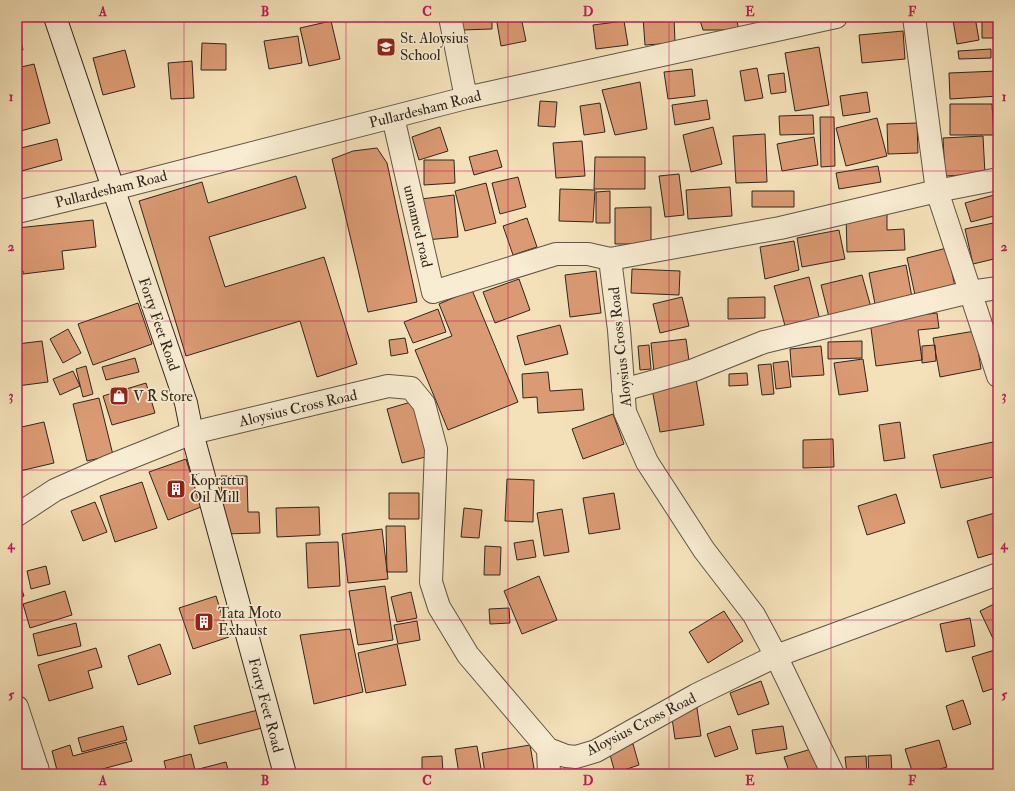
<svg xmlns="http://www.w3.org/2000/svg" width="1015" height="791" font-family="'IM FELL Double Pica',serif">
	<rect width="100%" height="100%" fill="#f4e1b9"/>
	<filter id="stains"><feTurbulence type="fractalNoise" baseFrequency=".005" numOctaves="4"/><feColorMatrix values="0 0 0 0 .2 0 0 0 0 .09 0 0 0 0 .02 0 0 0 .5 -.17"/></filter>
	<radialGradient id="worn" r=".72"><stop offset=".6" stop-color="#630" stop-opacity="0"/><stop offset="1" stop-color="#630" stop-opacity=".3"/></radialGradient>
	<path fill="#da9a73" stroke="#2f261d" d="M 461,17 L 492,17 L 492,29 L 461,30 Z
		M 496,17 L 521,17 L 526,41 L 501,46 Z
		M 643,17 L 674,17 L 675,43 L 645,45 Z
		M 699,17 L 736,17 L 739,30 L 703,30 Z
		M 972,17 L 975,17 L 979,40 L 957,44 L 953,20 Z
		M 982,20 L 998,21 L 998,38 L 982,38 Z
		M 331,21 L 340,59 L 309,66 L 300,28 Z
		M 624,21 L 628,45 L 596,49 L 593,25 Z
		M 17,24 L 23,50 L 17,51 Z
		M 903,31 L 905,59 L 862,63 L 859,35 Z
		M 298,36 L 302,63 L 269,69 L 264,41 Z
		M 202,43 L 226,44 L 226,70 L 201,70 Z
		M 819,47 L 829,105 L 795,111 L 785,53 Z
		M 991,49 L 991,58 L 959,59 L 958,51 Z
		M 125,50 L 135,87 L 103,95 L 93,58 Z
		M 192,61 L 194,98 L 171,99 L 168,63 Z
		M 34,64 L 50,123 L 17,132 L 17,68 Z
		M 757,68 L 763,98 L 745,101 L 740,71 Z
		M 692,69 L 695,96 L 668,99 L 664,72 Z
		M 998,71 L 998,96 L 950,99 L 949,73 Z
		M 784,73 L 786,92 L 771,94 L 768,75 Z
		M 640,82 L 647,129 L 615,135 L 602,90 Z
		M 867,92 L 870,112 L 843,116 L 840,96 Z
		M 707,100 L 710,119 L 675,125 L 672,105 Z
		M 540,101 L 557,102 L 555,127 L 538,126 Z
		M 600,103 L 605,132 L 584,135 L 580,106 Z
		M 950,104 L 992,104 L 994,135 L 950,135 Z
		M 813,115 L 814,134 L 780,135 L 779,116 Z
		M 820,117 L 834,117 L 835,166 L 821,167 Z
		M 877,118 L 887,156 L 846,166 L 836,128 Z
		M 917,123 L 918,153 L 888,154 L 887,124 Z
		M 440,127 L 448,151 L 419,160 L 412,137 Z
		M 713,127 L 722,164 L 691,172 L 683,135 Z
		M 765,134 L 767,182 L 736,183 L 733,136 Z
		M 983,136 L 985,174 L 945,176 L 943,138 Z
		M 814,137 L 818,165 L 782,171 L 777,144 Z
		M 57,139 L 62,160 L 18,172 L 17,167 L 17,149 Z
		M 582,141 L 585,176 L 556,178 L 553,143 Z
		M 377,148 L 387,163 L 417,302 L 368,312 L 332,159 L 353,151 Z
		M 497,150 L 502,167 L 474,175 L 469,157 Z
		M 595,157 L 645,157 L 645,189 L 594,189 Z
		M 424,160 L 454,160 L 455,183 L 424,185 Z
		M 878,166 L 881,182 L 839,189 L 836,173 Z
		M 679,174 L 684,215 L 665,217 L 659,176 Z
		M 296,176 L 306,208 L 209,237 L 225,287 L 324,257 L 357,364 L 317,377 L 300,321 L 186,356 L 139,201 L 202,182 L 208,203 Z
		M 518,177 L 526,207 L 500,214 L 492,183 Z
		M 486,183 L 496,223 L 465,231 L 455,191 Z
		M 730,187 L 732,216 L 688,219 L 686,190 Z
		M 560,189 L 595,190 L 593,222 L 559,221 Z
		M 610,191 L 610,223 L 596,223 L 596,192 Z
		M 752,191 L 794,191 L 794,207 L 752,207 Z
		M 998,194 L 998,215 L 971,222 L 965,203 Z
		M 454,195 L 458,237 L 426,240 L 421,199 Z
		M 651,207 L 651,244 L 615,244 L 615,208 Z
		M 887,213 L 887,230 L 904,229 L 905,250 L 847,252 L 846,215 Z
		M 527,218 L 537,247 L 513,255 L 503,226 Z
		M 93,220 L 96,247 L 62,251 L 64,269 L 23,274 L 23,271 L 17,271 L 17,228 Z
		M 998,222 L 998,258 L 973,264 L 965,229 Z
		M 839,230 L 845,259 L 802,267 L 797,238 Z
		M 794,241 L 799,270 L 765,279 L 760,247 Z
		M 947,248 L 955,287 L 915,295 L 907,258 Z
		M 906,265 L 912,297 L 875,304 L 869,273 Z
		M 632,269 L 680,271 L 679,295 L 631,293 Z
		M 596,271 L 601,313 L 570,317 L 565,275 Z
		M 862,275 L 872,311 L 830,321 L 821,285 Z
		M 809,277 L 821,324 L 787,333 L 774,286 Z
		M 519,279 L 530,310 L 495,323 L 483,292 Z
		M 472,290 L 518,402 L 448,430 L 415,350 L 452,336 L 439,304 Z
		M 682,297 L 689,326 L 660,333 L 653,304 Z
		M 765,297 L 765,318 L 728,319 L 728,298 Z
		M 138,303 L 152,344 L 93,365 L 78,324 Z
		M 438,309 L 446,332 L 413,343 L 404,322 Z
		M 937,313 L 939,328 L 918,330 L 922,360 L 876,366 L 870,321 Z
		M 560,325 L 568,354 L 525,365 L 517,336 Z
		M 68,329 L 81,353 L 63,363 L 50,339 Z
		M 975,331 L 981,369 L 940,377 L 933,338 Z
		M 405,338 L 408,353 L 391,356 L 389,340 Z
		M 686,339 L 690,368 L 654,372 L 651,343 Z
		M 42,341 L 48,382 L 17,386 L 17,344 Z
		M 862,341 L 862,358 L 828,359 L 828,342 Z
		M 649,345 L 651,369 L 640,370 L 638,346 Z
		M 935,345 L 936,361 L 922,363 L 922,346 Z
		M 821,346 L 824,375 L 792,377 L 790,349 Z
		M 135,358 L 139,372 L 106,380 L 102,367 Z
		M 863,359 L 868,391 L 839,395 L 834,363 Z
		M 788,361 L 791,387 L 776,389 L 773,363 Z
		M 771,364 L 774,394 L 762,395 L 758,365 Z
		M 86,366 L 93,394 L 83,397 L 76,369 Z
		M 73,371 L 80,386 L 60,395 L 53,379 Z
		M 548,372 L 550,391 L 582,389 L 584,410 L 538,413 L 537,397 L 523,398 L 522,374 Z
		M 747,373 L 748,385 L 729,386 L 729,374 Z
		M 696,379 L 704,425 L 660,432 L 652,389 Z
		M 146,383 L 155,413 L 112,425 L 103,396 Z
		M 99,398 L 113,455 L 87,461 L 73,404 Z
		M 418,400 L 433,455 L 402,463 L 387,409 Z
		M 613,414 L 624,444 L 583,459 L 572,429 Z
		M 44,422 L 54,463 L 20,471 L 17,459 L 17,428 Z
		M 900,422 L 905,458 L 884,461 L 879,425 Z
		M 833,439 L 834,467 L 803,468 L 803,440 Z
		M 993,442 L 998,462 L 998,476 L 941,488 L 933,455 Z
		M 186,459 L 201,507 L 168,520 L 149,472 Z
		M 221,476 L 247,476 L 248,512 L 259,512 L 260,533 L 223,534 Z
		M 507,479 L 534,480 L 533,522 L 505,521 Z
		M 142,482 L 157,528 L 115,542 L 100,496 Z
		M 389,493 L 419,493 L 419,519 L 389,519 Z
		M 614,493 L 620,529 L 589,534 L 583,498 Z
		M 896,494 L 905,523 L 867,535 L 858,506 Z
		M 95,502 L 107,532 L 83,541 L 71,511 Z
		M 319,507 L 320,535 L 277,537 L 276,508 Z
		M 464,508 L 482,510 L 479,538 L 461,537 Z
		M 562,509 L 569,552 L 544,556 L 537,513 Z
		M 998,512 L 998,552 L 978,558 L 967,521 Z
		M 386,526 L 405,526 L 407,572 L 387,572 Z
		M 382,529 L 388,579 L 348,583 L 342,534 Z
		M 533,540 L 536,557 L 517,560 L 514,543 Z
		M 338,542 L 340,586 L 308,588 L 306,543 Z
		M 485,546 L 501,547 L 500,575 L 484,575 Z
		M 46,566 L 50,584 L 31,589 L 27,571 Z
		M 17,576 L 24,596 L 17,599 Z
		M 539,576 L 557,620 L 522,634 L 504,591 Z
		M 385,586 L 393,640 L 358,645 L 349,591 Z
		M 65,591 L 72,615 L 30,628 L 23,604 Z
		M 411,592 L 417,618 L 397,622 L 391,597 Z
		M 216,596 L 229,637 L 193,649 L 179,608 Z
		M 998,602 L 998,647 L 997,647 L 980,611 Z
		M 509,608 L 510,623 L 490,624 L 489,609 Z
		M 724,611 L 743,641 L 708,663 L 689,632 Z
		M 970,618 L 975,646 L 946,652 L 940,624 Z
		M 417,621 L 420,640 L 398,644 L 394,625 Z
		M 76,623 L 81,646 L 38,656 L 33,634 Z
		M 350,629 L 363,692 L 314,704 L 300,635 Z
		M 160,644 L 171,674 L 138,685 L 128,656 Z
		M 397,644 L 406,685 L 366,693 L 358,653 Z
		M 96,648 L 102,667 L 88,671 L 93,688 L 49,701 L 38,665 Z
		M 998,649 L 998,687 L 983,692 L 972,657 Z
		M 761,681 L 769,704 L 738,715 L 730,693 Z
		M 995,690 L 998,690 L 998,708 L 996,708 Z
		M 963,700 L 971,724 L 953,730 L 946,706 Z
		M 697,708 L 701,736 L 675,739 L 671,711 Z
		M 258,710 L 262,728 L 199,744 L 194,726 Z
		M 123,726 L 127,740 L 82,752 L 78,738 Z
		M 730,726 L 738,749 L 715,757 L 707,734 Z
		M 783,726 L 787,749 L 756,754 L 752,730 Z
		M 939,740 L 947,767 L 922,774 L 913,774 L 905,749 Z
		M 126,742 L 132,761 L 84,774 L 58,774 L 52,751 L 70,745 L 73,756 Z
		M 633,744 L 639,765 L 615,773 L 609,751 Z
		M 530,745 L 535,774 L 485,774 L 482,753 Z
		M 477,746 L 482,774 L 459,774 L 455,749 Z
		M 815,748 L 823,774 L 790,774 L 784,757 Z
		M 191,754 L 195,770 L 226,762 L 229,774 L 167,774 L 164,761 Z
		M 891,755 L 892,774 L 869,774 L 868,756 Z
		M 442,756 L 443,774 L 422,774 L 422,757 Z
		M 866,756 L 867,774 L 847,774 L 845,757 Z
		M 951,769 L 953,774 L 932,774 Z"/>
	<g fill="none" stroke-linecap="round" stroke-linejoin="round">
		<g stroke="#605544" stroke-width="24">
			<path id="minor" d="M 450,17 L 466,98
				M 914,17 L 937,191 L 998,376
				M 393,117 L 433,292 L 556,254 L 588,254 L 610,259
				M 17,212 L 113,189 L 466,98 L 836,17
				M 623,390 L 694,370 L 764,342 L 970,292 L 998,288
				M 17,515 L 55,490 L 107,467 L 192,433 L 388,386 L 411,388 L 424,404 L 436,449 L 431,582 L 439,607 L 468,655 L 548,749 L 566,756 L 576,757 L 596,751 L 696,695 L 776,656 L 754,615 L 704,550 L 647,462 L 625,412 L 619,330 L 610,259 L 780,228 L 937,191 L 998,179
				M 17,707 L 39,774
				M 548,749 L 549,774
				M 17,772 L 37,767
				M 833,774 L 776,656 L 998,574"/>
		</g>
		<g stroke="#2f261d" stroke-width="24">
			<path id="secondary" d="M 55,17 L 186,403 L 192,433 L 285,774"/>
		</g>
		<use href="#minor" stroke="#f8ecd2" stroke-width="22"/>
		<use href="#secondary" stroke="#f8ecd2" stroke-width="22"/>
	</g>
	<path fill="none" stroke="#c2185b" stroke-width="1" stroke-opacity="0.55" d="M 184,17 L 184,774M 346,17 L 346,774M 508,17 L 508,774M 669,17 L 669,774M 831,17 L 831,774M 17,171 L 998,171M 17,321 L 998,321M 17,470 L 998,470M 17,620 L 998,620"/>
	<defs>
		<g id="school-square" transform="scale(1)"><rect x="-9" y="-9" width="18" height="18" rx="4" fill="#8f2418" stroke="#f8ecd2"/><path d="M0-5L7-2L0 1L-7-2ZM-4 1L0 2.5L4 1V4Q0 6-4 4Z" fill="#fff"/></g>
		<g id="shop-square" transform="scale(1)"><rect x="-9" y="-9" width="18" height="18" rx="4" fill="#8f2418" stroke="#f8ecd2"/><path d="M-5-2.5h2.3a2.7 3.5 0 0 1 5.4 0H5L5.5 6h-11ZM-1.5-2.5h3a1.5 2.3 0 0 0-3 0Z" fill="#fff"/></g>
		<g id="building-square" transform="scale(1)"><rect x="-9" y="-9" width="18" height="18" rx="4" fill="#8f2418" stroke="#f8ecd2"/><path d="M-4-6H4V6H1V3H-1V6H-4ZM-2.5-4.3h1.7v1.8h-1.7ZM.8-4.3h1.7v1.8H.8ZM-2.5-1h1.7V.8h-1.7ZM.8-1h1.7V.8H.8Z" fill="#fff"/></g>
	</defs>
	<g fill-rule="evenodd">
		<use href="#school-square" x="386" y="47"/>
		<use href="#shop-square" x="119" y="396"/>
		<use href="#building-square" x="176" y="489"/>
		<use href="#building-square" x="204" y="622"/>
	</g>
	<g text-anchor="middle" stroke-width="3.5" stroke-linejoin="round" paint-order="stroke">
		<g font-size="15" fill="#2f261d" stroke="#f8ecd2" text-anchor="start">
			<text x="400" y="43">St. Aloysius<tspan x="400" dy="17">School</tspan></text>
			<text x="133" y="401">V R Store</text>
			<text x="190" y="485">Koprattu<tspan x="190" dy="17">Oil Mill</tspan></text>
			<text x="218" y="618">Tata Moto<tspan x="218" dy="17">Exhaust</tspan></text>
		</g>
		<g font-size="15" fill="#2f261d" stroke="#f8ecd2">
			<text transform="translate(425 109) rotate(-14)" y="5">Pullardesham Road</text>
			<text transform="translate(111 189) rotate(-14)" y="5">Pullardesham Road</text>
			<text transform="translate(418 226) rotate(77)" y="5">unnamed road</text>
			<text transform="translate(159 324) rotate(71)" y="5">Forty Feet Road</text>
			<text transform="translate(620 347) rotate(-96)" y="5">Aloysius Cross Road</text>
			<text transform="translate(298 408) rotate(-13)" y="5">Aloysius Cross Road</text>
			<text transform="translate(266 705) rotate(75)" y="5">Forty Feet Road</text>
			<text transform="translate(641 724) rotate(-27)" y="5">Aloysius Cross Road</text>
		</g>
	</g>
	<rect width="1015" height="791" fill="none" stroke="#f4e1b9" stroke-width="44"/>
	<rect x="22" y="22" width="971" height="747" fill="none" stroke="#c2185b" stroke-width="1.5"/>
	<g font-size="13" text-anchor="middle" font-weight="bold" fill="#c2185b">
		<text x="103" y="16">A</text>
		<text x="265" y="16">B</text>
		<text x="427" y="16">C</text>
		<text x="588" y="16">D</text>
		<text x="750" y="16">E</text>
		<text x="912" y="16">F</text>
		<text x="11" y="101">1</text>
		<text x="1004" y="101">1</text>
		<text x="11" y="251">2</text>
		<text x="1004" y="251">2</text>
		<text x="11" y="400">3</text>
		<text x="1004" y="400">3</text>
		<text x="11" y="549">4</text>
		<text x="1004" y="549">4</text>
		<text x="11" y="699">5</text>
		<text x="1004" y="699">5</text>
		<text x="103" y="785">A</text>
		<text x="265" y="785">B</text>
		<text x="427" y="785">C</text>
		<text x="588" y="785">D</text>
		<text x="750" y="785">E</text>
		<text x="912" y="785">F</text>
	</g>
	<rect width="100%" height="100%" filter="url(#stains)"/>
	<rect width="100%" height="100%" fill="url(#worn)"/>
</svg>
